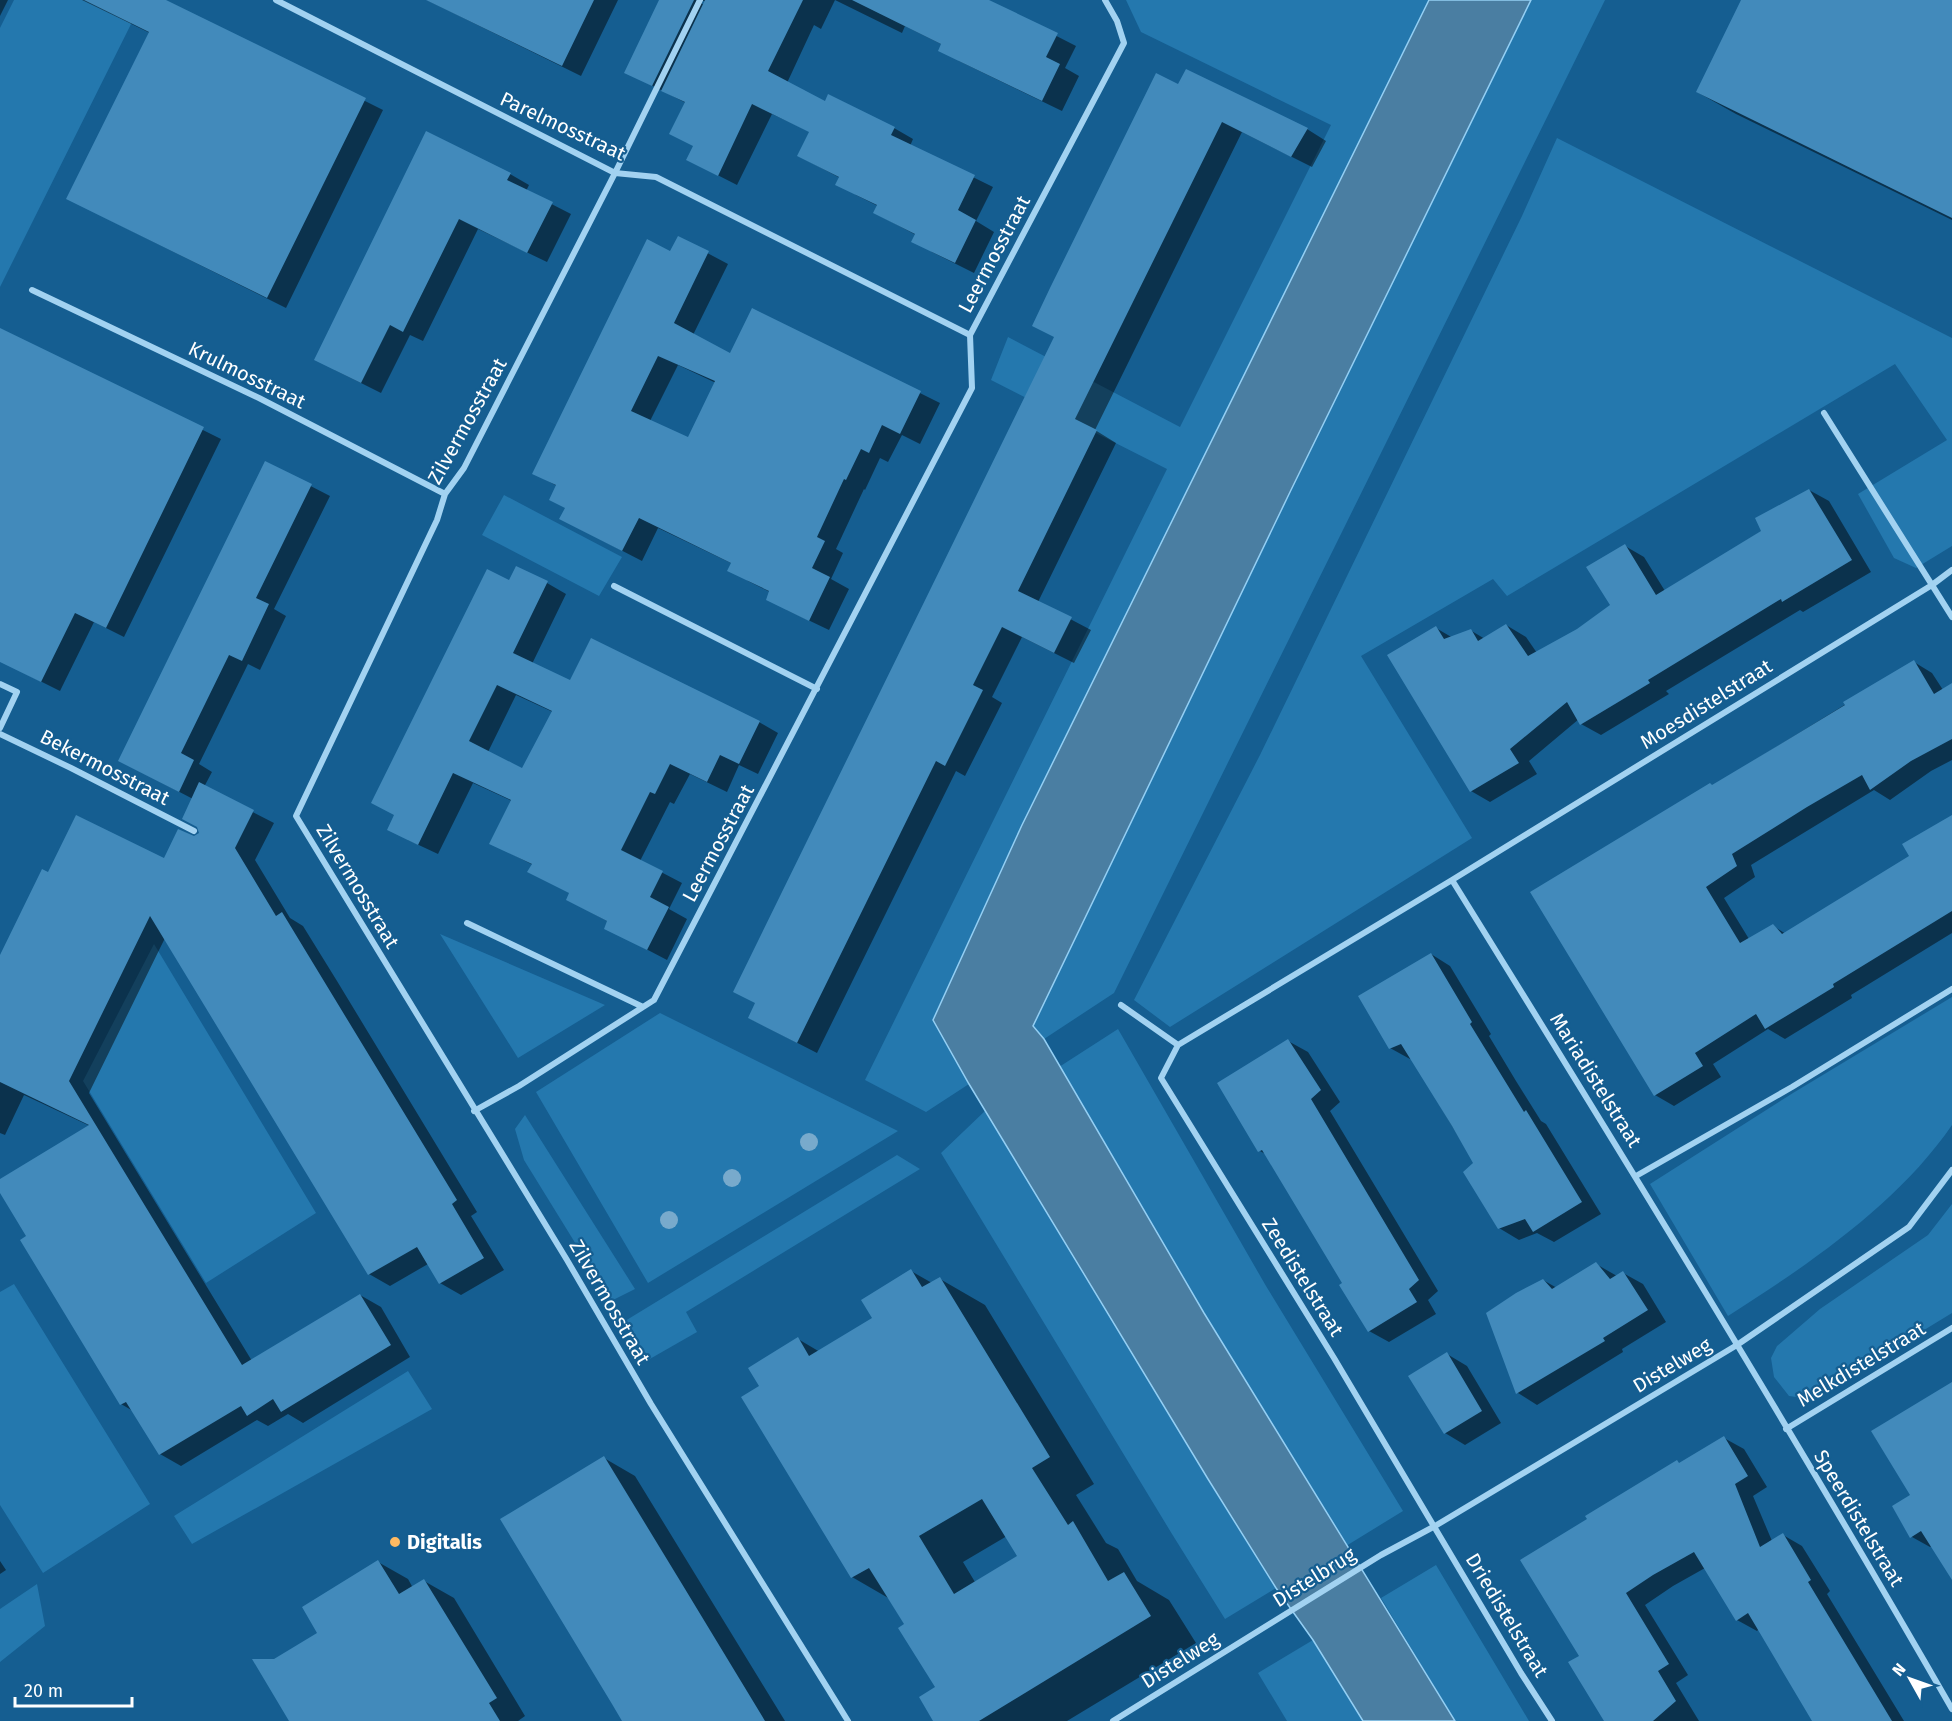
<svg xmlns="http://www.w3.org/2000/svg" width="1952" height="1721" font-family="'Fira Sans',sans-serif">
	<rect width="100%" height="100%" fill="#155e91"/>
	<path fill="#2478ae" d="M 14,0 L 143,0 L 0,287 L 0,28 Z
		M 1126,0 L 1429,0 L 1022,825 L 933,1019 L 969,1084 L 926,1112 L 865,1080 L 1167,469 L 991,380 L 1008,337 L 1180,427 L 1331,125 L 1141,32 Z
		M 1531,0 L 1605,0 L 1114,993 L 1044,1039 L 1033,1026 L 1291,490 Z
		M 1557,138 L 1952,338 L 1952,546 L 1916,568 L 1894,558 L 1858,494 L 1947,440 L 1895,364 L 1507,596 L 1493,579 L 1361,656 L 1472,838 L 1170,1027 L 1134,1000 L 1260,755 L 1522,216 Z
		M 504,495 L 622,557 L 599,596 L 482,535 Z
		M 440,934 L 605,1005 L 518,1058 Z
		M 154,944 L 316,1213 L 206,1283 L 83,1081 Z
		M 1952,997 L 1952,1125 C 1898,1204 1808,1265 1728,1316 L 1650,1184 L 1793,1093 Z
		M 660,1013 L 898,1131 L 648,1283 L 536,1092 Z
		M 1118,1029 L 1266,1286 L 1403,1511 L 1346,1546 L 1204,1313 L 1059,1067 Z
		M 986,1110 L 1276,1588 L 1225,1619 L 1172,1534 L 941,1153 Z
		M 525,1115 L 635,1289 L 611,1301 L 524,1160 L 515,1129 Z
		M 897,1155 L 920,1169 L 686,1312 L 697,1332 L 648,1360 L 625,1321 Z
		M 1952,1204 L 1952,1313 L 1811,1399 L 1789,1396 L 1774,1377 L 1771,1358 L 1777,1346 L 1820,1309 L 1928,1235 Z
		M 14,1284 L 150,1504 L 43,1573 L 0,1505 L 0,1292 Z
		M 408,1371 L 432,1409 L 192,1544 L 174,1516 Z
		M 1436,1565 L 1529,1721 L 1455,1721 L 1381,1598 Z
		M 37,1584 L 45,1626 L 0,1662 L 0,1609 Z
		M 1313,1640 L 1363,1721 L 1287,1721 L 1258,1673 Z"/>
	<path fill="#4a7ea2" stroke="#94cff4" stroke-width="1.5" d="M 1429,0 L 1531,0 L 1291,490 L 1033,1026 L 1044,1039 L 1204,1313 L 1455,1721 L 1363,1721 L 1313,1640 L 1276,1588 L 1208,1479 L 969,1084 L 933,1020 L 1022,825 Z"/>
	<path fill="#0007" fill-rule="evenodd" d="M 0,0 L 8,0 L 0,16 Z
		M 82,0 L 163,0 L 383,110 L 286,308 L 68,199 L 150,33 Z
		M 427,0 L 618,0 L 581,76 Z
		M 661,0 L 696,0 L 706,6 L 706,2 L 702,0 L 986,0 L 1076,46 L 1065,68 L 1079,76 L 1062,111 L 959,61 L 943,45 L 905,26 L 902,33 L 835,0 L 821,29 L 814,25 L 787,83 L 825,103 L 894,128 L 913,139 L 910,146 L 993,187 L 976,221 L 994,232 L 974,273 L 932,252 L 916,235 L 875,213 L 878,206 L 856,195 L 840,178 L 799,156 L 811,132 L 772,114 L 737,185 L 688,160 L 694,146 L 686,103 L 626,72 Z
		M 1742,0 L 1952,0 L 1952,220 L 1736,114 L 1697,92 Z
		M 1179,86 L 1307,129 L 1326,141 L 1312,167 L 1242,132 L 1095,430 L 1116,443 L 1038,602 L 1091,630 L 1074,663 L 1022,637 L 992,697 L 1002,703 L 965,776 L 956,771 L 817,1053 L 749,1018 Z
		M 427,133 L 510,174 L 529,185 L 526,191 L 571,214 L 547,262 L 478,229 L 423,341 L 410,335 L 381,393 L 335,370 Z
		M 679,238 L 728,264 L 693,335 L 731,355 L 753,310 L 940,403 L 920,444 L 902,435 L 888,462 L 880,458 L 865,490 L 864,489 L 836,549 L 843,553 L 831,579 L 849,589 L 829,630 L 787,610 L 770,592 L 748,581 L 733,564 L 658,528 L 642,561 L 580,529 L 566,508 L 557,486 L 534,473 ZM 678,365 L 716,383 L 688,439 L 650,421 Z
		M 4,331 L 221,439 L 124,637 L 94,622 L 60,691 L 0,661 L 0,339 Z
		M 266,463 L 330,496 L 274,609 L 286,616 L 260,670 L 248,664 L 199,764 L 212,772 L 204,787 L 274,823 L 255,860 L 290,918 L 303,926 L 337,981 L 477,1212 L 471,1216 L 504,1270 L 461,1295 L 440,1283 L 428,1264 L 390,1286 L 369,1274 L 165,938 L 89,1093 L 252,1361 L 360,1295 L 381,1307 L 410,1357 L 303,1423 L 288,1414 L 268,1426 L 257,1420 L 181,1466 L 160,1454 L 133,1411 L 121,1404 L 29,1237 L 0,1190 L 0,1181 L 90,1126 L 24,1095 L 5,1135 L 0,1133 L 0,959 L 49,874 L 165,860 L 201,833 L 193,799 L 120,761 Z
		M 1809,490 L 1829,501 L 1871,572 L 1803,612 L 1800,610 L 1666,691 L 1669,694 L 1601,735 L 1581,724 L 1579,719 L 1529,761 L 1537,774 L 1490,802 L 1471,791 L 1436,628 L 1453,638 L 1470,630 L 1485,639 L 1506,625 L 1526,637 L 1537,653 L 1577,631 L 1612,606 L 1625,546 L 1644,557 L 1665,591 L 1762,531 Z
		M 510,582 L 547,583 L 566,594 L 532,664 L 570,682 L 759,722 L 778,733 L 758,774 L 739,765 L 727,792 L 690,774 L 674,804 L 670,802 L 640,861 L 682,883 L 669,909 L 687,919 L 667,960 L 606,928 L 609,922 L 568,900 L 571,894 L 533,865 L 491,843 L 512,801 L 473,783 L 438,854 L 408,840 ZM 516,695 L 553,712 L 523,770 L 488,752 Z
		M 1914,662 L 1932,673 L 1943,690 L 1952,684 L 1952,760 L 1931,771 L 1890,800 L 1874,790 L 1751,865 L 1755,877 L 1724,898 L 1749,939 L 1773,926 L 1786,934 L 1911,857 L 1952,816 L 1952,933 L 1851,995 L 1852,998 L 1785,1039 L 1768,1029 L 1713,1064 L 1721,1077 L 1674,1106 L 1655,1095 L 1713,786 Z
		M 1431,954 L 1450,966 L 1491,1034 L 1489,1036 L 1516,1081 L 1541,1121 L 1546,1124 L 1601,1214 L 1554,1242 L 1537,1233 L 1519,1240 L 1499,1228 L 1475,1164 L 1412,1059 L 1410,1059 L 1390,1048 Z
		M 1288,1041 L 1308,1052 L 1340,1102 L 1330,1111 L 1438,1291 L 1428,1300 L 1436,1314 L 1389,1342 L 1369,1331 L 1344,1284 L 1267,1155 L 1260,1151 Z
		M 1596,1264 L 1617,1276 L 1623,1273 L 1643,1284 L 1666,1322 L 1622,1349 L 1623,1352 L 1537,1405 L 1518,1393 L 1488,1314 L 1543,1280 L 1557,1288 Z
		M 911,1271 L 932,1283 L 940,1279 L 985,1305 L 1094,1484 L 1076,1495 L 1106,1543 L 1118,1549 L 1137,1581 L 1169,1600 L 1196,1643 L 1067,1721 L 935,1721 L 937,1688 L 906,1625 L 890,1599 L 852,1577 L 761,1387 L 798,1339 L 820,1352 L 874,1318 ZM 1007,1536 L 1019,1556 L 975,1582 L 963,1562 Z
		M 1447,1354 L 1467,1366 L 1501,1423 L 1465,1445 L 1445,1433 Z
		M 1952,1424 L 1952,1579 L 1932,1546 L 1930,1547 L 1912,1537 L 1912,1495 Z
		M 1724,1438 L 1744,1449 L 1767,1487 L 1753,1496 L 1772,1541 L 1783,1535 L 1802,1546 L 1830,1591 L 1827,1594 L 1904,1721 L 1814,1721 L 1759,1629 L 1757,1631 L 1737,1620 L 1705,1568 L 1673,1586 L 1645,1605 L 1688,1675 L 1676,1683 L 1699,1721 L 1609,1721 L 1581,1657 L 1681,1464 Z
		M 604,1458 L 635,1476 L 785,1721 L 624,1721 Z
		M 0,1561 L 6,1570 L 0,1574 Z
		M 378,1562 L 408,1579 L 413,1588 L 424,1581 L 454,1598 L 525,1716 L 518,1721 L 291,1721 L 274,1661 L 319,1634 Z"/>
	<path fill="#428abb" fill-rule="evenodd" d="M 84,0 L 166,0 L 366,98 L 267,298 L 66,199 L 149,32 Z
		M 426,0 L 594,0 L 562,66 Z
		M 659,0 L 694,0 L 652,86 L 624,73 Z
		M 705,0 L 803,0 L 768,71 L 825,101 L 828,94 L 895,127 L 891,135 L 975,175 L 958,210 L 976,220 L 955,263 L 911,242 L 915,234 L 873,213 L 877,205 L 835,185 L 839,177 L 797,156 L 809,132 L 752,104 L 718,176 L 686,160 L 693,146 L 669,134 L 685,102 L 661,91 Z
		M 852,0 L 989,0 L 1058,33 L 1046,57 L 1060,64 L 1042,101 L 938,51 L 941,44 Z
		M 1741,0 L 1952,0 L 1952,218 L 1696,92 Z
		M 1186,69 L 1308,128 L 1291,157 L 1222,122 L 1075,419 L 1097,430 L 1018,591 L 1072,617 L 1054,653 L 1002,627 L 973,685 L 983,690 L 945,766 L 936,761 L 797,1043 L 748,1018 L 755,1003 L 733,992 L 1054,337 L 1032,326 L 1050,288 L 1156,73 L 1178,84 Z
		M 426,131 L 511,173 L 507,180 L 553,202 L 527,253 L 459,219 L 403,332 L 390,325 L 361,383 L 314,360 Z
		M 678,236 L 709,251 L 674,323 L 730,353 L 752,308 L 921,391 L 900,434 L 882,425 L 869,453 L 861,449 L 846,480 L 844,479 L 817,537 L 825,541 L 812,568 L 830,577 L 809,621 L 766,600 L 769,591 L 727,571 L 731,563 L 639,518 L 622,551 L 559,519 L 565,508 L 549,500 L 556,485 L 532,474 L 647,239 L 670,251 ZM 658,356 L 715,381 L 688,437 L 631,411 Z
		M 0,328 L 204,427 L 106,628 L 75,613 L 41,682 L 0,662 Z
		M 265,461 L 312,484 L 256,598 L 269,604 L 242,661 L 229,655 L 181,753 L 194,760 L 179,792 L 118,761 Z
		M 1809,489 L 1852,560 L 1782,602 L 1781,599 L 1648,680 L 1650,683 L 1580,725 L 1567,702 L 1510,749 L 1519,763 L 1470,792 L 1387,655 L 1436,626 L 1444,639 L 1471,629 L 1478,641 L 1506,624 L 1528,656 L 1577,629 L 1610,605 L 1586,567 L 1625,544 L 1656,595 L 1761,531 L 1755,518 Z
		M 516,566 L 548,581 L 513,653 L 570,680 L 591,638 L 760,721 L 739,764 L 720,755 L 707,782 L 670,764 L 655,794 L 650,792 L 621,850 L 663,871 L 650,897 L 669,907 L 647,950 L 604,929 L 607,921 L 566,900 L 569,893 L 527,872 L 532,864 L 489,844 L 511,800 L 453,773 L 418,845 L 387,830 L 394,815 L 371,803 L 487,569 L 509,580 ZM 497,685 L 552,711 L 522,768 L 469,741 Z
		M 1914,660 L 1934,694 L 1952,683 L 1952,739 L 1911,761 L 1870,790 L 1862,775 L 1807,807 L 1732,854 L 1737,866 L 1706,887 L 1740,943 L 1773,924 L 1782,934 L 1909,856 L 1902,844 L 1952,815 L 1952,911 L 1833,984 L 1834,987 L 1765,1029 L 1756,1014 L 1695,1053 L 1703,1066 L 1654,1096 L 1530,892 L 1710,783 L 1712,785 L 1779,745 L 1845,705 L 1843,702 Z
		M 199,782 L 254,810 L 235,848 L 276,916 L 282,912 L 316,968 L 457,1200 L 452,1204 L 484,1258 L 439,1284 L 417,1247 L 368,1275 L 150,916 L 69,1081 L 242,1365 L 360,1294 L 391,1345 L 281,1412 L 273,1399 L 247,1416 L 241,1406 L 159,1455 L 126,1402 L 120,1405 L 37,1268 L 20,1240 L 26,1236 L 0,1193 L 0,1179 L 89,1125 L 0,1082 L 0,955 L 42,869 L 48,872 L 76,815 L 164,858 L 178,829 L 194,836 L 199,833 L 197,827 L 182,819 Z
		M 1431,953 L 1472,1022 L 1470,1024 L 1524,1112 L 1526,1110 L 1582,1202 L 1533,1232 L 1525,1219 L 1498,1229 L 1463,1172 L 1473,1163 L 1452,1126 L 1401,1044 L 1389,1049 L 1358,996 Z
		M 1288,1039 L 1321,1090 L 1311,1099 L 1419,1280 L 1409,1289 L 1417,1302 L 1368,1332 L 1339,1285 L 1342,1283 L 1262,1150 L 1258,1152 L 1217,1083 Z
		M 1596,1262 L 1610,1279 L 1623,1271 L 1648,1310 L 1603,1338 L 1605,1341 L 1516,1394 L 1486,1313 L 1516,1293 L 1543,1279 L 1552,1289 Z
		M 911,1269 L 922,1287 L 940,1277 L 1050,1457 L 1032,1468 L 1068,1525 L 1073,1521 L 1108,1581 L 1124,1572 L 1151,1616 L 979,1721 L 933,1721 L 919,1697 L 935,1687 L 898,1628 L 904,1624 L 869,1568 L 851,1578 L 741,1397 L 759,1386 L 748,1368 L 798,1337 L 809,1356 L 872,1318 L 861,1300 ZM 982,1499 L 1017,1556 L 954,1594 L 919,1536 Z
		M 1447,1352 L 1482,1411 L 1444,1434 L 1408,1376 Z
		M 1952,1382 L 1952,1580 L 1921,1531 L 1910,1538 L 1892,1506 L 1910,1495 L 1871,1431 Z
		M 1724,1436 L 1748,1476 L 1735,1484 L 1760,1547 L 1783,1533 L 1811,1580 L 1808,1582 L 1892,1721 L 1812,1721 L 1748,1613 L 1736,1621 L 1694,1552 L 1653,1575 L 1626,1593 L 1669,1664 L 1658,1671 L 1676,1701 L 1653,1721 L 1604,1721 L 1568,1662 L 1579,1656 L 1520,1560 L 1587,1519 L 1585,1516 L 1677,1460 L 1679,1463 Z
		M 604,1456 L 682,1584 L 765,1721 L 622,1721 L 612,1704 L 500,1519 Z
		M 378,1560 L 399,1594 L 424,1579 L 497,1698 L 489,1703 L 500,1721 L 289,1721 L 252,1659 L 274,1659 L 317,1633 L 302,1607 Z"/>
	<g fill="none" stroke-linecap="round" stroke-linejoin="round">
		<path stroke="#a2d2f1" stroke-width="6" d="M 276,0 L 615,173 L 656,177 L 970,335
			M 700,0 L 615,173 L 464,468 L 445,494 L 437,520 L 296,816 L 567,1260 L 651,1404 L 848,1721
			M 32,290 L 259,398 L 445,494
			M 1824,413 L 1952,617
			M 1952,570 L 1932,585 L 1452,880 C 1622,1154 1791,1429 1952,1709
			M 614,586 L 817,689
			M 0,684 L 17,692 L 0,728
			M 0,734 L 71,768 L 194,831
			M 1452,880 L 1178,1045 L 1161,1078 L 1334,1358 L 1521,1673 L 1552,1721
			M 467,923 L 643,1007
			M 1121,1005 L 1178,1045
			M 474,1111 L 519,1086 L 654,1000 L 972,388 L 970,335 L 1124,43 L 1117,21 L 1105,0
			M 1636,1176 L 1792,1087 L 1952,989
			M 1786,1429 L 1952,1328
			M 1113,1721 L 1381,1555 L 1435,1526 L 1737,1345 L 1909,1227 L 1952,1170"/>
	</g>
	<g fill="#78aacc">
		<circle cx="809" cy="1142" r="9"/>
		<circle cx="732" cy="1178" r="9"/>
		<circle cx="669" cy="1220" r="9"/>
	</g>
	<circle fill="#ffba62" stroke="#155e91" stroke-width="2" cx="395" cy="1542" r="6"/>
	<g text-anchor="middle" stroke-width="4.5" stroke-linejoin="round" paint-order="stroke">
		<g font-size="20" fill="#fff" stroke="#155e91">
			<text transform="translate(563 126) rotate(25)" y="7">Parelmosstraat</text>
			<text transform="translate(994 254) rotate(-62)" y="7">Leermosstraat</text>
			<text transform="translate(247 375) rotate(26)" y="7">Krulmosstraat</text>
			<text transform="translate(467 421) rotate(-61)" y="7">Zilvermosstraat</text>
			<text transform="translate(1706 704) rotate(-32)" y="7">Moesdistelstraat</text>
			<text transform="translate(105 767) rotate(27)" y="7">Bekermosstraat</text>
			<text transform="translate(718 843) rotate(-62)" y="7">Leermosstraat</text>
			<text transform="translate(358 886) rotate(59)" y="7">Zilvermosstraat</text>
			<text transform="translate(1596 1080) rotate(58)" y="7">Mariadistelstraat</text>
			<text transform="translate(1303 1277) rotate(58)" y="7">Zeedistelstraat</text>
			<text transform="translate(610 1302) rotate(60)" y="7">Zilvermosstraat</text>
			<text transform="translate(1861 1364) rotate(-31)" y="7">Melkdistelstraat</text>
			<text transform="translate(1672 1365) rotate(-31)" y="7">Distelweg</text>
			<text transform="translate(1859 1518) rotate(59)" y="7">Speerdistelstraat</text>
			<text transform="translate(1314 1577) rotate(-32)" y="7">Distelbrug</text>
			<text transform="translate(1507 1615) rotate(59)" y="7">Driedistelstraat</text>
			<text transform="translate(1180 1660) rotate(-32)" y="7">Distelweg</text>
		</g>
		<g font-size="20" font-weight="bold" fill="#fff" stroke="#155e91" text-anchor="start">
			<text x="407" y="1549">Digitalis</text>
		</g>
	</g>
	<g transform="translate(1910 1679) rotate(310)" stroke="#155e91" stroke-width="4.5" paint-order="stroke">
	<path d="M0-4.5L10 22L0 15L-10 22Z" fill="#ffffff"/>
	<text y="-9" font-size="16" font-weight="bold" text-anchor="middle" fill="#ffffff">N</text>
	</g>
	<path d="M15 1697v9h117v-9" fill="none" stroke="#ffffff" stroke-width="3"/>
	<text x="24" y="1697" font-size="18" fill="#ffffff" stroke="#155e91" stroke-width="4.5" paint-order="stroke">20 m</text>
</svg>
